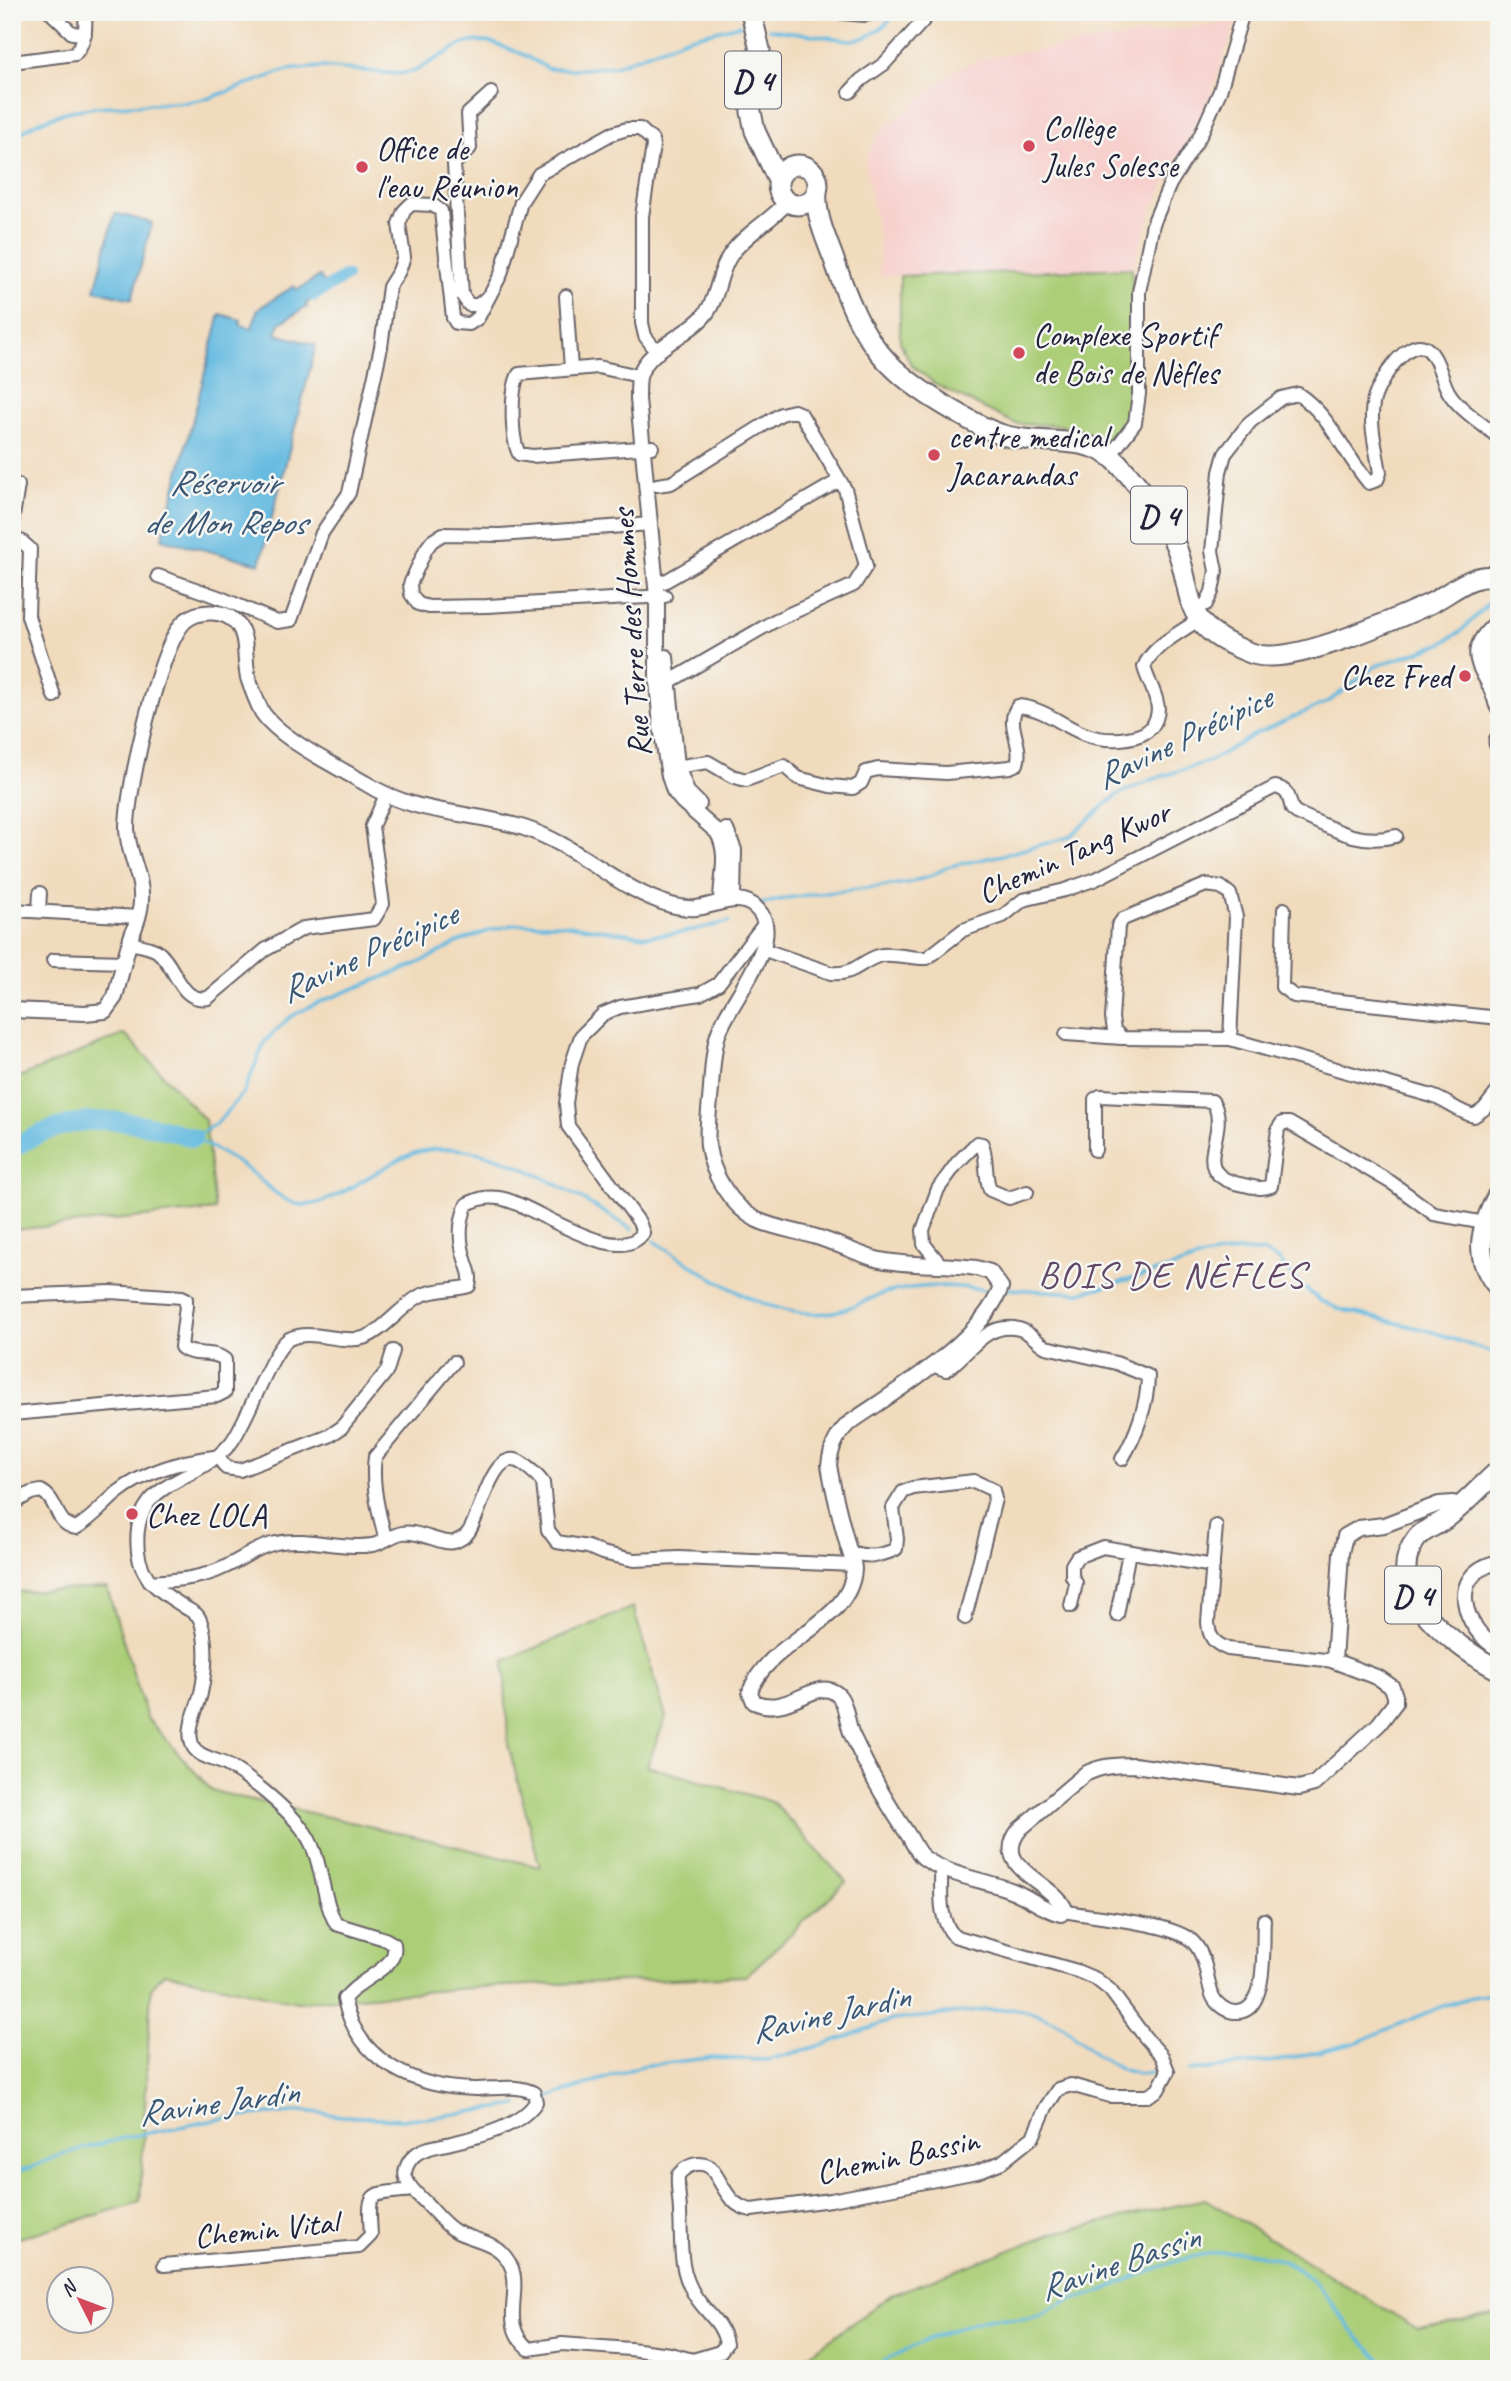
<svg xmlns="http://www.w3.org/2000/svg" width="1511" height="2381" font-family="Caveat,sans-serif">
	<rect width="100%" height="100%" fill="#f6f6f2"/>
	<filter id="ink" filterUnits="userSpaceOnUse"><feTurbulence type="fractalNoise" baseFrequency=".0143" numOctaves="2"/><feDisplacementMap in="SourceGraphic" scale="14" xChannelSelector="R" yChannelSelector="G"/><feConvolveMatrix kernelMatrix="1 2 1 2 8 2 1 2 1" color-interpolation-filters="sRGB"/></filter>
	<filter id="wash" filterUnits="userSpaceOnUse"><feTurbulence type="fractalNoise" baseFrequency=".00686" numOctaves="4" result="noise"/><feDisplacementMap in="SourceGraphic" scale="28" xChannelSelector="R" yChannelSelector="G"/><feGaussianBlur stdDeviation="1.57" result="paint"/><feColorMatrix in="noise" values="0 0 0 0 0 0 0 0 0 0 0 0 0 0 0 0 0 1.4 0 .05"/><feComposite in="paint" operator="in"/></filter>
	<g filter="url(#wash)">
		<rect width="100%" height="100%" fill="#f1dbbd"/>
		<path fill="#f7d0cd" d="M 1236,21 L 1206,108 L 1153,207 L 1132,268 L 880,276 L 879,239 L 865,161 L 880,132 L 958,68 L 990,57 Z"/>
		<path fill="#abce77" stroke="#667859" stroke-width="2" d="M 1132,268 L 1133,407 L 1124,432 L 1118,438 L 1110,442 L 1101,441 L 1060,425 L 1016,424 L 938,386 L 911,365 L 900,342 L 900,276 Z
			M 125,1034 L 205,1120 L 215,1210 L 12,1230 L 12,1080 Z
			M 107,1588 L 147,1718 L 212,1791 L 422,1838 L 540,1867 L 508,1744 L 504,1661 L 633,1607 L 666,1717 L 647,1766 L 773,1802 L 846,1882 L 746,1976 L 483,1987 L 297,2002 L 164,1973 L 151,1988 L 140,2202 L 12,2240 L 12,1592 Z
			M 1205,2199 L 1418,2329 L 1499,2314 L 1499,2369 L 789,2369 L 891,2295 L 1054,2233 Z"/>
		<path fill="#63bae0" stroke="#426e8e" stroke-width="2" d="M 115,213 L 152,223 L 132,299 L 95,290 Z
			M 320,276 L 328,291 L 306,303 L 307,307 L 280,323 L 276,334 L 316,345 L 260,564 L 162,539 L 220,314 L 241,320 L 240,325 L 252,328 L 258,309 L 294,286 L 297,290 Z"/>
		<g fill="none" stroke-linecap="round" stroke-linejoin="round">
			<path stroke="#63bae0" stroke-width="3.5" d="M 769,29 L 849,40 C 871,40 884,27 898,12
				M 12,138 L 36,123 L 66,112 L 95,107 L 188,102 L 210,98 L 287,70 L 322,67 L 398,74 L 415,71 L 462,44 L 477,41 L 493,43 L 522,54 L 549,69 L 583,69 L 615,66 L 687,38 L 740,25
				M 760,904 L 793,897 L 907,883 L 928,877 L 950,866 L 1003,855 L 1069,837 L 1117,795 L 1151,780 L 1212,760 L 1257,733 L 1328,702 L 1376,666 L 1441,644 L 1460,632 L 1492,600
				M 632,1229 C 573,1195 493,1136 422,1151 C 384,1159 330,1213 296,1204 C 277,1198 260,1178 244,1167 C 228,1156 211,1147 193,1138 L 218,1122 L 244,1092 L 265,1041 L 290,1017 L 317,1003 L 415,965 L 461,941 L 491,930 L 517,924 L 561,924 L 646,936 L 681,933 L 729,922
				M 654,1241 C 707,1273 769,1324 834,1312 C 854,1308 870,1297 889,1292 C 920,1285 954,1285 985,1290
				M 1009,1289 L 1080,1293 L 1171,1268 L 1204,1257 L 1237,1251 L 1262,1252 L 1279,1260 L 1303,1287 L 1321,1301 L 1339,1309 L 1430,1331 L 1499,1355
				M 1190,2071 L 1283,2060 L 1355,2043 L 1445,2005 L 1472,1997 L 1499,1993
				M 541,2100 L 641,2066 L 708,2058 L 767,2060 L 823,2045 L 893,2020 L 987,2010 L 1015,2009 L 1038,2014 L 1062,2025 L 1096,2054 L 1121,2069 L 1138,2074 L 1160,2073
				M 12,2172 L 30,2168 L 62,2154 L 128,2137 L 226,2118 L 305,2111 L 342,2116 L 399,2119 L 427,2118 L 518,2105
				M 869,2369 C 907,2349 945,2329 987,2319 C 1004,2315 1023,2323 1040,2315 C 1046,2313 1052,2308 1058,2305 C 1073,2299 1089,2296 1104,2290 C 1160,2266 1222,2236 1282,2261 C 1313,2273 1332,2303 1350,2328 C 1361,2343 1378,2356 1392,2369
				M 1481,2369 L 1499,2359"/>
			<path stroke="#63bae0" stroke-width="12" d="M 313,296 L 346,276"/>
			<path stroke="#63bae0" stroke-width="19" d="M 12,1149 C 72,1110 129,1116 193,1138"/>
		</g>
	</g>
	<g filter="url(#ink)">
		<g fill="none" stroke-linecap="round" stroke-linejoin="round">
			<g stroke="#6a6368" stroke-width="16">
				<path id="minor" d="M 50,12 L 72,33 L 85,34
					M 832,12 L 865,15 L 879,12
					M 12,62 L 75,54 C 86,41 86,28 85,12
					M 850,92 L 861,80 L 884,64 L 931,12
					M 489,296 L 478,305 L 469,305 L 462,295 L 454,164 L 470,148 L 468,114 L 491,93
					M 566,296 L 571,369
					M 639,376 L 598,367 L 519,374 C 510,390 511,438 519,454 L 532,456 L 652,447
					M 1110,456 L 1135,423 L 1139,394 L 1139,292 L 1153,224 L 1170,184 L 1200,136 L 1220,91 L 1243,12
					M 657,485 L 671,483 L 781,414 L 794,411 L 801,414 L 845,489 L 866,566 L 854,585 L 776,620 L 674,679 L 659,681
					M 12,523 L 18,485
					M 651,524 L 500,535 L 443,534 L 432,541 L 426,549 L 410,584 L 411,594 L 418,604 L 429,607 L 487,606 L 665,596
					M 12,540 L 21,541 L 30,549 L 28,616 L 54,696
					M 158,576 L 221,598 L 277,622 L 291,620 L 322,533 L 349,493 L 381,347 L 389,287 L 399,271 L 404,257 L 399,224 L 404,211 L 411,204 L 433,205 L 441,211 L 453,318 L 456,323 L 469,324 L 478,318 L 501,274 L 521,202 L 539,174 L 611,134 L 627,129 L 640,129 L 652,140 L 653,146 L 642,216 L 642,323 L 645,336 L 658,353
					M 664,582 L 840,480
					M 1193,609 L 1206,604 L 1212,592 L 1216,571 L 1212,551 L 1220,472 L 1225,454 L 1250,422 L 1281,398 L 1298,394 C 1331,416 1344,454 1369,483 L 1377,480 L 1380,473 C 1377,452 1369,425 1373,404 C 1375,387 1406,336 1426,348 C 1438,356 1441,378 1448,391 C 1458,409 1483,424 1499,438
					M 668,768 L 708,762 L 732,776 L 746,780 L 784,766 L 798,778 L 830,786 L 853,788 L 861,783 L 866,772 L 878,769 L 946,773 L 1010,767 L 1017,764 C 1024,744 1004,724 1018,706 C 1056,709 1074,743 1120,739 C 1130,738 1138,737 1146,732 C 1155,726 1160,713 1157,703 C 1155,691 1147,679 1144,667 C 1152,646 1180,633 1198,620
					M 1284,909 L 1282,987 L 1294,996 L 1499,1018
					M 12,910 L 139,917
					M 39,911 L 40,893
					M 765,923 L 718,984 L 700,994 L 620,1007 L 603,1014 L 581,1036 L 572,1063 L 566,1103 L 568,1126 L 639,1222 L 643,1233 C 617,1270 531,1202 499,1198 C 486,1196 478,1199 467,1204 C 459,1222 459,1241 465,1259 C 468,1270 472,1275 469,1286 C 453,1291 433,1288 418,1297 C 401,1307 381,1333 363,1338 C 339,1344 311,1328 289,1339 C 271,1349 248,1422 230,1444 C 193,1487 130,1478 138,1552 C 141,1580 162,1593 183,1606 C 187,1609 194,1612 197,1615 C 201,1619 203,1629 204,1635 C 207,1654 205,1674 201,1693 C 198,1708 186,1728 192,1744 C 196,1757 216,1759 227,1765 C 250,1778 283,1805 300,1826 C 324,1854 319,1893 336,1924 L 385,1939 L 394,1944 C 395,1950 394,1956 390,1961 C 377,1976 359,1980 344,1999 C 357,2062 416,2088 475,2089 C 495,2089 517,2084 534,2093 L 536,2102 C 520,2127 478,2137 451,2143 C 440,2146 424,2147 415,2155 C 409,2160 403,2170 406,2178 C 409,2188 419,2196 426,2203 C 435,2212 445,2226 457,2232 C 471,2239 490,2241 501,2252 C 533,2282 493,2320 529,2349 L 562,2344 L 630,2349 L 670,2354 L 693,2360 L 720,2352 L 726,2344 C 722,2321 705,2313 694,2294 C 678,2267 682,2243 680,2213 C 680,2201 677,2188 678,2175 C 686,2166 698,2160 710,2167 C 724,2183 726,2205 751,2210 L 831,2200 L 977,2172 L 1002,2162 L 1033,2137 L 1046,2107 L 1058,2089 L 1071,2085 L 1110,2096 L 1148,2096 L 1158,2090 L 1168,2071 L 1162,2056 L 1145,2037 L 1110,1990 L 1096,1979 L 1077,1971 L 954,1936 C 937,1917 942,1891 941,1867
					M 129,943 C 138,945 149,946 157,951 C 177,966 179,1003 208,998 L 265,950 L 304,928 L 374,919 L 383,904 L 372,826 L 386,795
					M 762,949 L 831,973 C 855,976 862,959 882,955 C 897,953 912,959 927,958 L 963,930 L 1003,916 L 1023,900 L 1065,890 L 1096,879 L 1275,787 C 1288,789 1289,797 1292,809 L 1297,813 C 1332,828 1358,846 1396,836
					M 53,960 L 124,962
					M 1066,1034 L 1122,1038
					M 1230,1039 L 1236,917 L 1230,894 L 1221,887 L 1206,885 L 1123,919 L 1118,926 L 1112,1018 L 1114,1030 L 1122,1038 L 1230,1039 L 1432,1096 C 1447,1101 1458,1112 1474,1116 L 1484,1109 L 1499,1090
					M 1095,1150 L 1095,1099 L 1100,1096 L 1212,1101 C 1234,1132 1182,1174 1244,1185 C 1253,1187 1262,1190 1271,1186 L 1278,1129 L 1282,1123 L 1289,1123 L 1392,1183 L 1434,1214 L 1485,1223
					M 940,1264 L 924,1244 L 923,1230 L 938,1189 L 957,1163 L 977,1143 L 982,1144 C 988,1159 984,1175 990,1190 L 1009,1198 L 1027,1192
					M 12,1296 L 111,1292 L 182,1297 L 186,1299 L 186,1306 L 181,1347 C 193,1358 213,1349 225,1360 L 225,1392 L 217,1396 L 12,1414
					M 932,1365 L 946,1370 C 970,1354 985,1321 1019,1329 C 1031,1332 1036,1342 1046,1347 L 1116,1363 L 1148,1376 C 1148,1403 1136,1436 1122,1459
					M 218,1457 L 226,1468 L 240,1470 L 329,1436 L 341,1428 L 387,1371 L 393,1351
					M 12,1504 L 31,1493 L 41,1491 C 59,1500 54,1524 76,1528 C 92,1519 103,1505 117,1493 C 143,1472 181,1461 214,1457
					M 1216,1526 L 1208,1622 C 1209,1638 1214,1643 1228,1649 L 1334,1661
					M 386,1540 C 379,1515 371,1483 375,1457 L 454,1362
					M 849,1552 C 866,1557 880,1557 896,1549 L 897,1539 L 893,1508 L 903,1492 L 913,1488 L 974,1481 L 993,1490 L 995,1499 L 965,1618
					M 150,1582 C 175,1580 200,1579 223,1568 C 241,1560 256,1547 276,1543 C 307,1536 340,1550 372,1545 C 382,1544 391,1535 402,1533 C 420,1530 441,1545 454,1542 C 457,1541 465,1537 467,1534 C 480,1521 492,1441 523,1464 C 531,1470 538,1475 543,1483 L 548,1530 L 557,1542 L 588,1547 L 602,1553 L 634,1560 L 679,1558 L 854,1565
					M 1071,1606 L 1076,1583 L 1072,1576 L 1072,1565 L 1077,1557 L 1103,1547 L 1213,1566
					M 1117,1615 L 1129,1552
					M 1064,1911 C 1094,1918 1173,1922 1193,1942 C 1207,1956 1206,1980 1213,1997 C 1217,2005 1226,2011 1234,2012 C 1270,2015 1262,1943 1264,1920
					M 164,2265 L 359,2247 L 371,2235 C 368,2188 368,2195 413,2190"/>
			</g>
			<g stroke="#6a6368" stroke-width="18">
				<path id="tertiary" d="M 666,657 L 677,766 L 687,792 L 699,804
					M 726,830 L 734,850 L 733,899
					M 721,901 C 721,878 730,852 717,832 L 682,801 L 674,791 L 669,776 L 661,727 L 657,681 L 657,597 L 638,399 C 638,392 638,384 639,377 C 646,350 684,337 702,318 C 719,301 717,273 731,254 C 746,233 771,221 787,202
					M 12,1010 L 85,1013 L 105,1011 L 115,997 C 120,979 124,959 130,941 C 134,928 141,915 141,901 C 143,876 127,853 127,828 C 127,790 159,645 185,621 C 199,609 226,609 238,625 C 249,640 243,664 249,681 C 253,691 257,703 262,712 C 280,739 336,766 365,783 C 417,816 468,810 524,828 C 578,845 617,889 671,905 C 679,907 688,909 696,908 C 716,906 741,890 758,910 C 787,942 725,1004 717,1038 C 713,1054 712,1071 711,1088 C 710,1106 706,1127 708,1146 C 712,1175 731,1206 757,1220 C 774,1228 796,1231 813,1236 C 835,1242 855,1253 876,1259 C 908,1267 943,1263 976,1268 L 990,1272 L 1001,1287 C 982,1341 894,1392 848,1424 C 836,1436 831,1448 829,1465 C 833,1491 840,1517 847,1543 C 849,1551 854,1561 854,1569 C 851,1625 768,1639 750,1692 L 754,1702 C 787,1717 813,1680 834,1692 C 847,1699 846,1722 852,1735 C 868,1770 887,1804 909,1836 C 914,1844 917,1853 924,1858 C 949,1876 985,1880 1013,1891 C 1030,1898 1044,1910 1061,1914 L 1064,1907 C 1048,1880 990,1866 1020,1829 L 1085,1774 C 1101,1766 1116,1765 1134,1765 L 1299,1788 L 1314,1784 L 1379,1724 L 1395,1703 L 1395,1696 L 1392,1687 L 1379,1678 L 1334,1661 L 1341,1553 L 1345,1536 L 1359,1528 L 1384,1525 L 1439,1504 L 1453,1503 L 1461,1506
					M 1499,1562 C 1445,1573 1463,1630 1499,1649"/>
			</g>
			<g stroke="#6a6368" stroke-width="23">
				<path id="primary" d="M 751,12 L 760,50 L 750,93 L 751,112 L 755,131 L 778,180
					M778 185a20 20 0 1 1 40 0a20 20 0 1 1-40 0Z
					M 817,191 C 815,214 825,236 833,257 C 859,332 875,363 944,405 C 961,415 981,428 1000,434 C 1037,447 1088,432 1117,462 C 1140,486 1161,514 1175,544 C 1194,588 1179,620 1232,645 C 1243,650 1254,656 1267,656 C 1307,658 1389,622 1427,605 C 1450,595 1472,570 1499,578
					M 1499,624 C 1460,658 1491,667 1499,704
					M 1499,741 L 1499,743
					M 1499,1193 C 1481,1227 1471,1257 1499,1288
					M 1499,1470 C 1482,1485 1466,1503 1448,1517 C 1439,1525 1424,1529 1417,1538 C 1376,1590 1458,1649 1499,1670"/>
			</g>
			<use href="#minor" stroke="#fff" stroke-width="12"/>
			<use href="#tertiary" stroke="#fff" stroke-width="14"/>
			<use href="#primary" stroke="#fff" stroke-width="19"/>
		</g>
	</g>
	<g fill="#d1495b" stroke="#f6f6f2" stroke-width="2.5">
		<circle cx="1029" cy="146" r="7"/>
		<circle cx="362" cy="167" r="7"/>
		<circle cx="1019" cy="353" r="7"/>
		<circle cx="934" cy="455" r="7"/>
		<circle cx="1465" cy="676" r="7"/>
		<circle cx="132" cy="1514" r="7"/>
	</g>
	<g text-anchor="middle" stroke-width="5" stroke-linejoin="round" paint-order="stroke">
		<g fill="#f6f6f2" stroke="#626272" stroke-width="2">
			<rect x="725" y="51.5" width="56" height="57" rx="5"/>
			<rect x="1131" y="486.5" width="56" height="57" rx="5"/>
			<rect x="1385" y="1566.5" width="56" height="57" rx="5"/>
		</g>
		<g font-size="32" font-weight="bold" fill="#22223b">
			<text x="753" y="91">D 4</text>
			<text x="1159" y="526">D 4</text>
			<text x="1413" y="1606">D 4</text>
		</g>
		<g font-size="33" fill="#22223b" stroke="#f6f6f2" text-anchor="start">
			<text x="1043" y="139">Collège<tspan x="1043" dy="38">Jules Solesse</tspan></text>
			<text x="376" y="160">Office de<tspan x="376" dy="38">l'eau Réunion</tspan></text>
			<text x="1033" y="346">Complexe Sportif<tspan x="1033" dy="38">de Bois de Nèfles</tspan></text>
			<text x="948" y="448">centre medical<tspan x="948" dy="38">Jacarandas</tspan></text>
			<text x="1451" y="688" text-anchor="end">Chez Fred</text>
			<text x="146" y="1526">Chez LOLA</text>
		</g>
		<g font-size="33" fill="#22223b" stroke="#f6f6f2">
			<text transform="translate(630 633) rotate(-94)" y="12">Rue Terre des Hommes</text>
			<text transform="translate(1073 851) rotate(-24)" y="12">Chemin Tang Kwor</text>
			<text transform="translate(897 2155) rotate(-12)" y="12">Chemin Bassin</text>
			<text transform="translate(266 2228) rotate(-6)" y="12">Chemin Vital</text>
		</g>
		<g font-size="35" font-style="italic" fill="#395775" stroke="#f6f6f2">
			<text x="224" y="494">Réservoir<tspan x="224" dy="40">de Mon Repos</tspan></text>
			<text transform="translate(1183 737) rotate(-26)" y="12">Ravine Précipice</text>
			<text transform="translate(368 952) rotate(-25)" y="12">Ravine Précipice</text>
			<text transform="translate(830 2013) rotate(-13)" y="12">Ravine Jardin</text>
			<text transform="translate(218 2102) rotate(-8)" y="12">Ravine Jardin</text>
			<text transform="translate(1119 2262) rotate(-19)" y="12">Ravine Bassin</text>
		</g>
		<g font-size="37" letter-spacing="2" fill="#604866" stroke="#f6f6f2">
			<text x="1172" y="1287">BOIS DE NÈFLES</text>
		</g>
	</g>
	<rect width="1511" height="2381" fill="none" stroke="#f6f6f2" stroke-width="42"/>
	<g transform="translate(80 2300) rotate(312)"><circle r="33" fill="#f6f6f2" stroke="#a1a1a9" stroke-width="2"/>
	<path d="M0-5L12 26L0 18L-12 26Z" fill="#d1495b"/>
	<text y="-10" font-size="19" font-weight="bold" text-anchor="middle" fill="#22223b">N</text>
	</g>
</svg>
